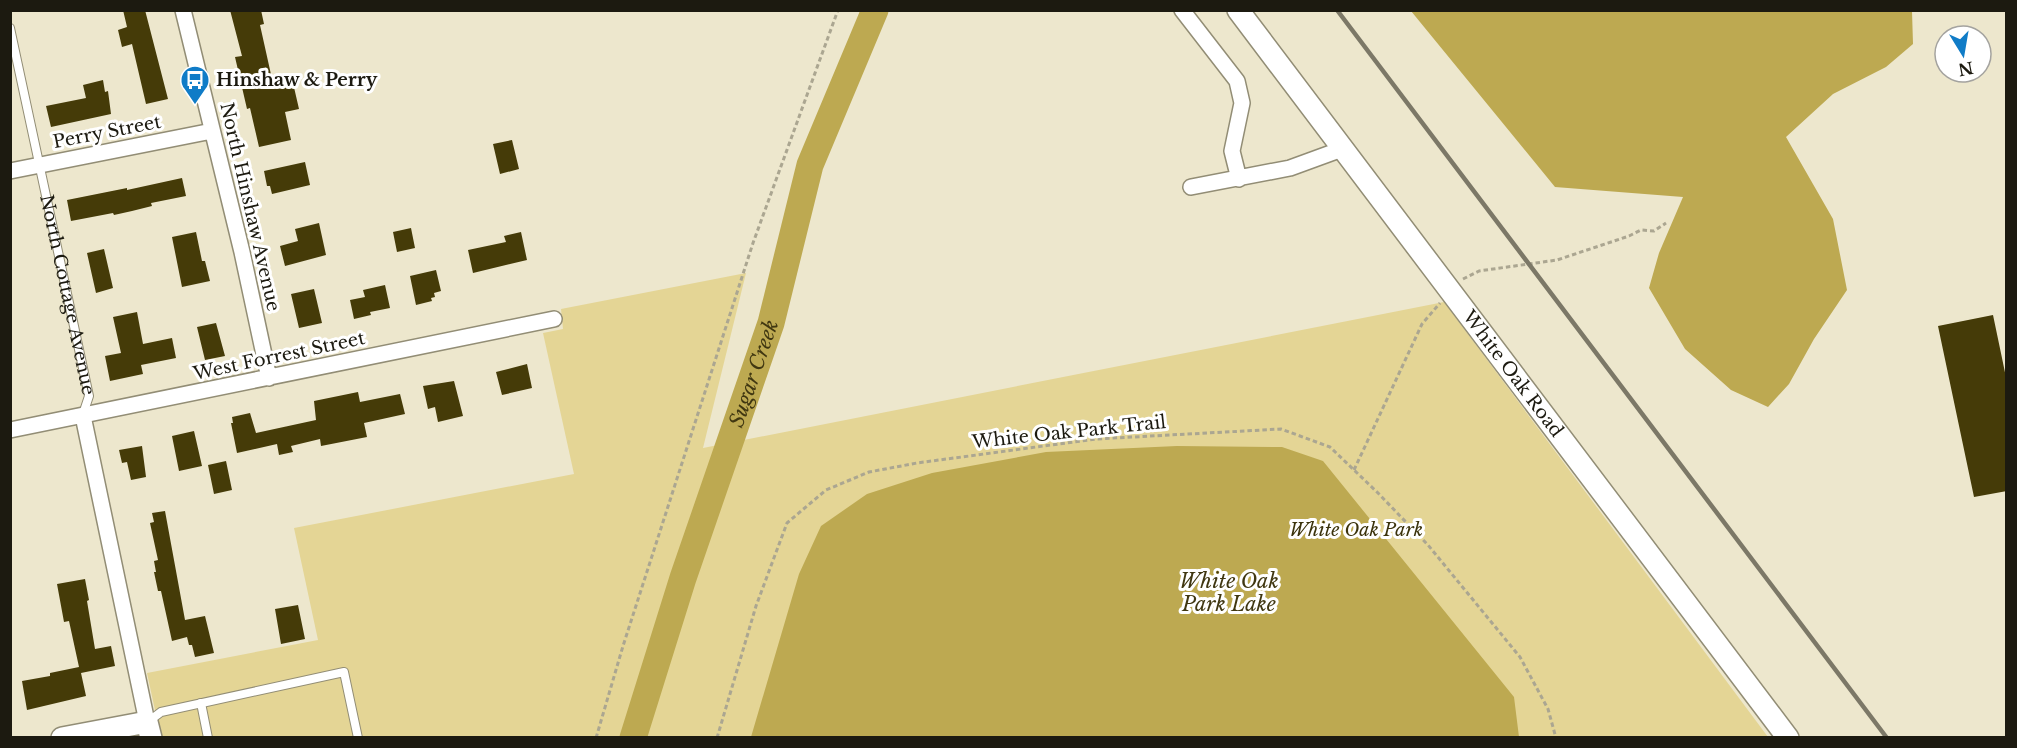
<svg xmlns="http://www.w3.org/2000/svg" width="2017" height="748" font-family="'Libre Baskerville',serif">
	<rect width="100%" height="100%" fill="#ede7cd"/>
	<path fill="#e4d595" d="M 746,273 L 703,448 L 1444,302 L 1768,737 L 161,738 L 147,673 L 318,640 L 294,528 L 574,474 L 543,333 L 563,329 L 561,309 Z"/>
	<path fill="#bda951" d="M 1411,11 L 1912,11 L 1913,44 L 1886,67 L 1833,94 L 1786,137 L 1833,219 L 1847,290 L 1814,339 L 1789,384 L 1768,407 L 1731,390 L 1685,349 L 1649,288 L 1659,253 L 1683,197 L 1555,187 Z
		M 1177,446 L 1282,447 L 1323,461 L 1514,697 L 1519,737 L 751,737 L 799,574 L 821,526 L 867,494 L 932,473 L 1046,452 Z"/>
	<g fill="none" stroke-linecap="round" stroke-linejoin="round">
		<path stroke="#bda951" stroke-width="27" id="s1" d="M 633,738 L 683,578 L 771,323 L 810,165 L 875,10"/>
	</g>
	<path fill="#453b08" d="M 123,10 L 145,10 L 168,99 L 146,104 L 132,44 L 122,47 L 118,30 L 127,27 Z
		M 230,10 L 261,10 L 264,24 L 260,25 L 274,88 L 293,83 L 299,109 L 285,112 L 291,140 L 259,147 L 250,108 L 247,109 L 235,57 L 242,56 Z
		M 103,80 L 105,92 L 108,91 L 111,114 L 51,127 L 46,106 L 86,98 L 83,85 Z
		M 512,140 L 519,169 L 500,174 L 493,144 Z
		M 305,162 L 310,185 L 272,194 L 270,186 L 267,186 L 264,171 Z
		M 182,178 L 186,196 L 151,203 L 152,206 L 132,211 L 114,215 L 113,213 L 71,221 L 67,200 L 127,188 L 127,190 Z
		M 319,223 L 326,255 L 285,266 L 280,246 L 298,241 L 295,229 Z
		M 411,228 L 415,248 L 397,252 L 393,232 Z
		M 196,232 L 202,261 L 205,261 L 210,281 L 182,287 L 172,237 Z
		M 521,232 L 527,260 L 473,273 L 468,250 L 506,242 L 504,236 Z
		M 104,249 L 113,288 L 96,293 L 87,253 Z
		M 436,270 L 441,291 L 434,293 L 435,297 L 431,298 L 432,301 L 416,305 L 410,276 Z
		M 385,285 L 390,308 L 370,312 L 371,315 L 354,319 L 350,300 L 365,297 L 363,290 Z
		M 314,289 L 322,323 L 299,328 L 291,294 Z
		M 137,312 L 143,344 L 172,338 L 176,358 L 141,365 L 143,374 L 110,381 L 105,356 L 121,353 L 113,317 Z
		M 1993,315 L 2007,382 L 2007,491 L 1974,497 L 1938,326 Z
		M 216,323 L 225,356 L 205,360 L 197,327 Z
		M 527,364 L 532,388 L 502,395 L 496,372 Z
		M 454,381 L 463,416 L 438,422 L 435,407 L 428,409 L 423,386 Z
		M 358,392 L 360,402 L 400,394 L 405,414 L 364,423 L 367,437 L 321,446 L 320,439 L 291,446 L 293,452 L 279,455 L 277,444 L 237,453 L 231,423 L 233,423 L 232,417 L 250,413 L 256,433 L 316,420 L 314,401 Z
		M 194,431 L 202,466 L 179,471 L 172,436 Z
		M 142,446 L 146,477 L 131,480 L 127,462 L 122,463 L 119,450 Z
		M 226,461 L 232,490 L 214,494 L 208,465 Z
		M 165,511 L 185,620 L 205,616 L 214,653 L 195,657 L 192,645 L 189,645 L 187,637 L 172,641 L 161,591 L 158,591 L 154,572 L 156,572 L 154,561 L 158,560 L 150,523 L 154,522 L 152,513 Z
		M 85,579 L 89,600 L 87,601 L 95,649 L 111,646 L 115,666 L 81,673 L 86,696 L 27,710 L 22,681 L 50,676 L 50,673 L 79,667 L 69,621 L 64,622 L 57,584 Z
		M 298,605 L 305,639 L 281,644 L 275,609 Z"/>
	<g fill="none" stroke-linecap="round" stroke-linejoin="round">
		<g stroke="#928d75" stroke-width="10">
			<g id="lane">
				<path id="s2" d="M 10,28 L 89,396 L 83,414"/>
				<path d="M 201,703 L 208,738"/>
				<path d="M 149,721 L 161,712 L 344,672 L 358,738"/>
			</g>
		</g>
		<g stroke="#928d75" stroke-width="18">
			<path id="street" d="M 183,10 L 242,252 L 269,378
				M 1182,10 L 1237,81 L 1242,103 L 1232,151 L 1239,179
				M 10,171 L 212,131
				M 1191,187 L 1290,168 L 1342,149
				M 83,416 L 147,722
				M 10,430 L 554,319"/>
		</g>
		<g stroke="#928d75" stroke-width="24">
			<g id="secondary">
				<path id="s3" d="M 1238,10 L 1788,738"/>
				<path d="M 62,738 L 147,722 L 151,738"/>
			</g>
		</g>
		<path stroke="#aba691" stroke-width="3" stroke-dasharray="4.5 3" stroke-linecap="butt" d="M 1463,279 L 1479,271 L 1557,260 L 1629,236 L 1641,230 L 1654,231 L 1666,223
			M 1354,470 L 1422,324 L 1440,303
			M 596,738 L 623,646 L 753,243 L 838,10
			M 717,738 L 756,606 L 787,523 L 826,490 L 869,472 L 917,463 L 1051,445 L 1096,439 L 1281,429 L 1330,447 L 1378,493 L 1428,545 L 1520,657 L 1548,709 L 1556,738"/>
		<use href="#lane" stroke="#fff" stroke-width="8"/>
		<use href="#street" stroke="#fff" stroke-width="15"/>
		<use href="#secondary" stroke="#fff" stroke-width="21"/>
		<path stroke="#7c7867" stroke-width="4.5" d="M 1337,10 L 1887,738"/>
	</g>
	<defs>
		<g id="bus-pin" transform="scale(1.5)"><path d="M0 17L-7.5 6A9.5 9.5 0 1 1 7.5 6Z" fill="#107cc7" stroke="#fff"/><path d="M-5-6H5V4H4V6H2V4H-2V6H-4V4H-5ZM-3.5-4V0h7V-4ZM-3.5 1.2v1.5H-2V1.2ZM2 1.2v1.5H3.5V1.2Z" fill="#fff"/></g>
	</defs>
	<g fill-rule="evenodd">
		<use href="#bus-pin" x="195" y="80"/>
	</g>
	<g text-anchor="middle" stroke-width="6" stroke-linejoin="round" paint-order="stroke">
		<g font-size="18" font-weight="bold" fill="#1c1a10" stroke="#fff" text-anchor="start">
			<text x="216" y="86">Hinshaw &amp; Perry</text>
		</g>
		<g font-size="18" fill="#1c1a10" stroke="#fff">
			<text transform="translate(107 132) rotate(-11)" y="6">Perry Street</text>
			<text transform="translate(250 207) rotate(77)" y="6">North Hinshaw Avenue</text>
			<text dy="6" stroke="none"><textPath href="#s2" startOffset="273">North Cottage Avenue</textPath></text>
			<text transform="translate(279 356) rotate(-12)" y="6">West Forrest Street</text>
			<text dy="6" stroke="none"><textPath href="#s3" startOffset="456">White Oak Road</textPath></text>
			<text transform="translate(1069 432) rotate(-6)" y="6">White Oak Park Trail</text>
		</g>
		<g font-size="18" font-style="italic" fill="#3b330c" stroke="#fff">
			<text x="1356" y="536">White Oak Park</text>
		</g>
		<g font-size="20" font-style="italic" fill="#403711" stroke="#fff">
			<text dy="7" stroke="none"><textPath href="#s1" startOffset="384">Sugar Creek</textPath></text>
			<text x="1229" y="588">White Oak<tspan x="1229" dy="23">Park Lake</tspan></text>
		</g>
	</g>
	<rect width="2017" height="748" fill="none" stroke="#1c1a10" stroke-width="24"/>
	<g transform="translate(1963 54) rotate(169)"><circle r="28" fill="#ffffff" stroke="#a4a39f" stroke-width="1.5"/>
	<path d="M0-4.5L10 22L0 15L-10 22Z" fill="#107cc7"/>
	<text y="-9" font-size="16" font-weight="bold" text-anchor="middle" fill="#1c1a10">N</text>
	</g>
</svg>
